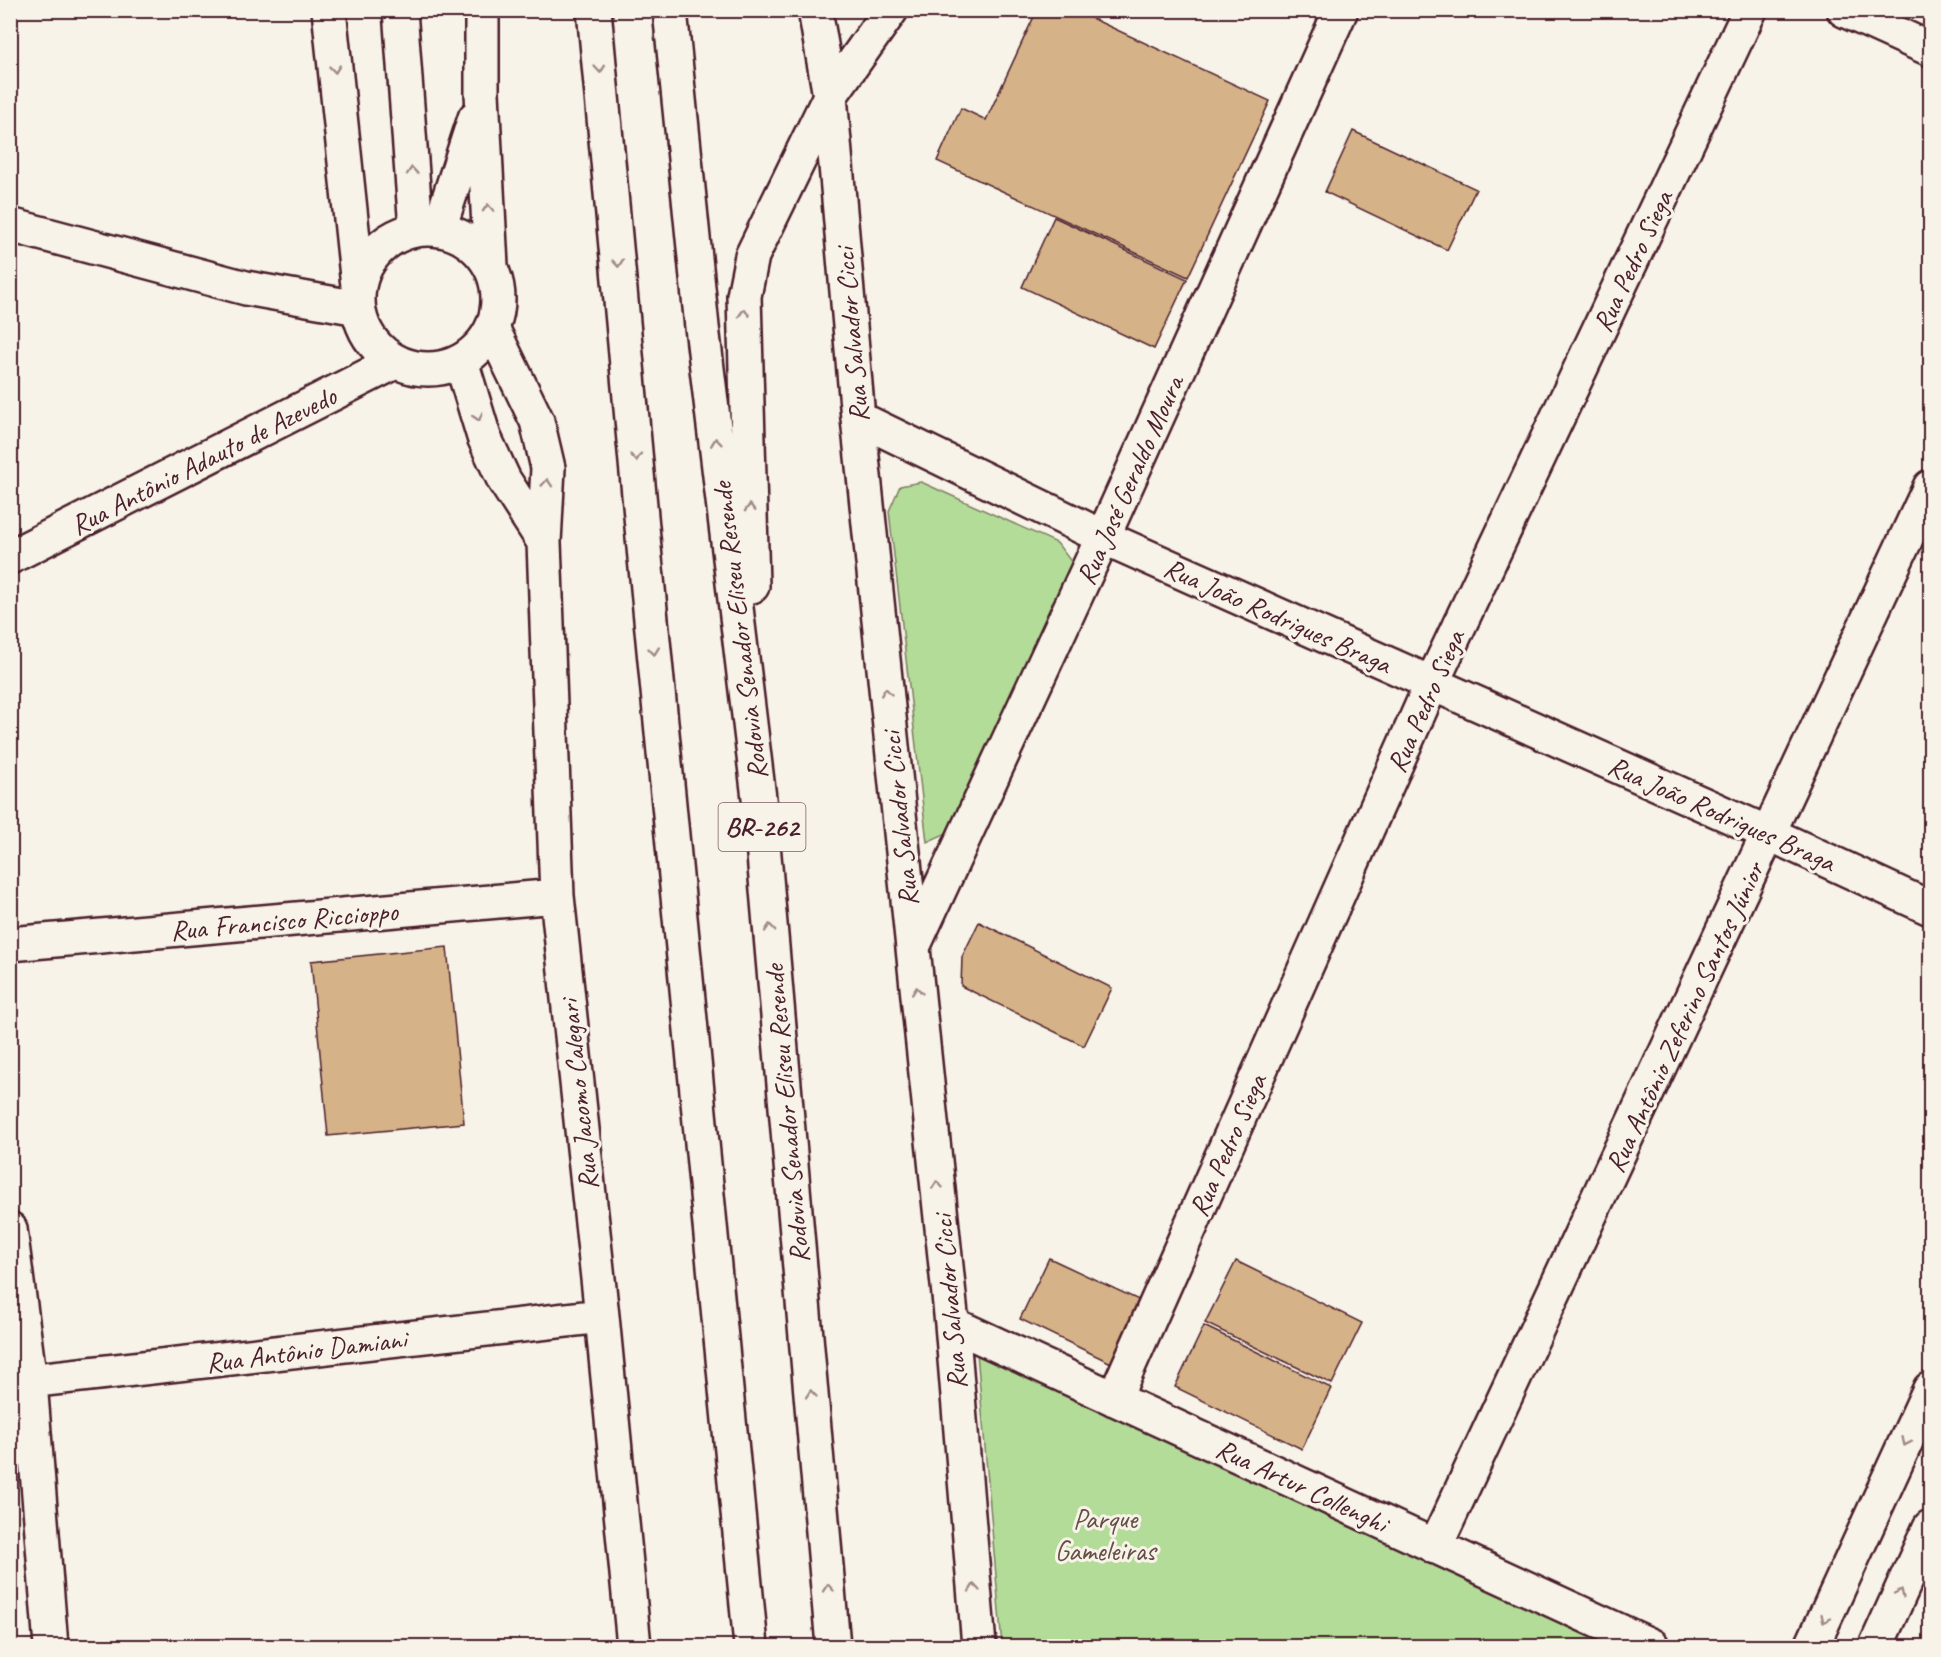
<svg xmlns="http://www.w3.org/2000/svg" width="1941" height="1657" font-family="Caveat,sans-serif">
	<rect width="100%" height="100%" fill="#f7f3e8"/>
	<filter id="ink" filterUnits="userSpaceOnUse"><feTurbulence type="fractalNoise" baseFrequency=".0167" numOctaves="2"/><feDisplacementMap in="SourceGraphic" scale="12" xChannelSelector="R" yChannelSelector="G"/><feConvolveMatrix kernelMatrix="1 2 1 2 8 2 1 2 1" color-interpolation-filters="sRGB"/></filter>
	<g filter="url(#ink)">
		<path fill="#b3dc99" stroke="#7e7e62" stroke-width="1.5" d="M 921,482 L 1057,543 L 1073,564 L 949,832 L 927,842 L 889,511 L 900,486 Z
			M 977,1353 L 1621,1646 L 1002,1646 Z"/>
		<path fill="#d6b288" stroke="#4a1f2b" stroke-width="1.5" d="M 1037,10 L 1074,10 L 1270,101 L 1188,277 L 937,161 L 961,108 L 986,120 Z
			M 1353,131 L 1476,189 L 1447,250 L 1325,192 Z
			M 1054,217 L 1187,279 L 1154,349 L 1022,287 Z
			M 979,922 L 1112,988 L 1084,1046 L 961,986 L 962,957 Z
			M 447,947 L 464,1123 L 328,1136 L 311,961 Z
			M 1049,1258 L 1141,1301 L 1111,1363 L 1020,1319 Z
			M 1236,1261 L 1362,1323 L 1332,1384 L 1205,1323 Z
			M 1204,1326 L 1331,1388 L 1302,1449 L 1175,1387 Z"/>
		<g fill="none" stroke-linecap="round" stroke-linejoin="round">
			<g stroke="#4a1f2b" stroke-width="38">
				<path id="minor" d="M 329,10 L 358,286
					M 400,10 L 416,229
					M 815,10 L 830,96 L 858,418 L 952,1324 L 979,1646
					M 1844,10 L 1930,49
					M 830,96 L 891,10
					M 10,225 L 246,288 L 358,308
					M358 299a70 70 0 1 1 140 0a70 70 0 1 1-140 0Z
					M 492,328 L 537,421 L 548,468 L 544,542 L 557,896 L 602,1316 L 634,1646
					M 461,361 L 484,437 L 504,480 L 544,542
					M 858,418 L 1103,537 L 1770,834 L 1930,908
					M 10,557 L 395,362
					M 10,944 L 557,896
					M 913,947 L 1103,537 L 1341,10
					M 10,1229 L 30,1382 L 51,1646
					M 952,1324 L 1652,1646
					M 10,1383 L 602,1316
					M 1114,1399 L 1432,683 L 1750,10
					M 1435,1547 L 1930,487
					M 1812,1646 L 1930,1389
					M 1876,1646 L 1930,1527"/>
			</g>
			<g stroke="#4a1f2b" stroke-width="38">
				<path id="highway" d="M 482,10 L 482,93 L 491,266
					M 594,10 L 642,527 L 751,1646
					M 670,10 L 702,327 L 759,798 L 833,1646
					M 439,229 L 475,118
					M 752,586 L 744,296 L 752,256 L 830,96"/>
			</g>
			<use href="#minor" stroke="#f7f3e8" stroke-width="33"/>
			<use href="#highway" stroke="#f7f3e8" stroke-width="33"/>
		</g>
		<defs><path id="oneway-chevron" d="M-2-3.5L2.5 0L-2 3.5" fill="none" stroke-width="1.6" stroke-linecap="round" stroke-linejoin="round" transform="scale(1.5)"/></defs>
		<g stroke="#a0898a">
			<use href="#oneway-chevron" transform="translate(335 69) rotate(84)"/>
			<use href="#oneway-chevron" transform="translate(600 69) rotate(85)"/>
			<use href="#oneway-chevron" transform="translate(412 171) rotate(-94)"/>
			<use href="#oneway-chevron" transform="translate(488 208) rotate(-93)"/>
			<use href="#oneway-chevron" transform="translate(618 263) rotate(85)"/>
			<use href="#oneway-chevron" transform="translate(744 313) rotate(-92)"/>
			<use href="#oneway-chevron" transform="translate(478 417) rotate(73)"/>
			<use href="#oneway-chevron" transform="translate(716 442) rotate(-97)"/>
			<use href="#oneway-chevron" transform="translate(636 457) rotate(85)"/>
			<use href="#oneway-chevron" transform="translate(547 483) rotate(-86)"/>
			<use href="#oneway-chevron" transform="translate(750 508) rotate(-92)"/>
			<use href="#oneway-chevron" transform="translate(654 651) rotate(84)"/>
			<use href="#oneway-chevron" transform="translate(886 692) rotate(-96)"/>
			<use href="#oneway-chevron" transform="translate(770 928) rotate(-95)"/>
			<use href="#oneway-chevron" transform="translate(917 991) rotate(-96)"/>
			<use href="#oneway-chevron" transform="translate(937 1185) rotate(-96)"/>
			<use href="#oneway-chevron" transform="translate(811 1394) rotate(-95)"/>
			<use href="#oneway-chevron" transform="translate(1906 1442) rotate(115)"/>
			<use href="#oneway-chevron" transform="translate(828 1588) rotate(-95)"/>
			<use href="#oneway-chevron" transform="translate(974 1588) rotate(-95)"/>
			<use href="#oneway-chevron" transform="translate(1900 1593) rotate(-65)"/>
			<use href="#oneway-chevron" transform="translate(1825 1619) rotate(115)"/>
		</g>
	</g>
	<g text-anchor="middle" stroke-width="6" stroke-linejoin="round" paint-order="stroke">
		<rect fill="#f7f3e8" stroke="#7e5f64" stroke-width="1.5" x="718.5" y="803" width="87" height="48" rx="4.5"/>
		<g font-size="27" font-weight="bold" fill="#4a1f2b">
			<text x="762" y="836">BR-262</text>
		</g>
		<g font-size="28" fill="#4a1f2b" stroke="#f7f3e8">
			<text transform="translate(1632 261) rotate(-65)" y="10">Rua Pedro Siega</text>
			<text transform="translate(851 335) rotate(-95)" y="10">Rua Salvador Cicci</text>
			<text transform="translate(203 460) rotate(-27)" y="10">Rua Antônio Adauto de Azevedo</text>
			<text transform="translate(1129 480) rotate(-66)" y="10">Rua José Geraldo Moura</text>
			<text transform="translate(1278 615) rotate(24)" y="10">Rua João Rodrigues Braga</text>
			<text transform="translate(739 631) rotate(-97)" y="10">Rodovia Senador Eliseu Resende</text>
			<text transform="translate(1425 701) rotate(-66)" y="10">Rua Pedro Siega</text>
			<text transform="translate(1722 813) rotate(24)" y="10">Rua João Rodrigues Braga</text>
			<text transform="translate(899 819) rotate(-96)" y="10">Rua Salvador Cicci</text>
			<text transform="translate(284 920) rotate(-5)" y="10">Rua Francisco Riccioppo</text>
			<text transform="translate(1684 1017) rotate(-65)" y="10">Rua Antônio Zeferino Santos Júnior</text>
			<text transform="translate(578 1095) rotate(-96)" y="10">Rua Jacomo Calegari</text>
			<text transform="translate(786 1114) rotate(-95)" y="10">Rodovia Senador Eliseu Resende</text>
			<text transform="translate(1227 1145) rotate(-66)" y="10">Rua Pedro Siega</text>
			<text transform="translate(949 1302) rotate(-95)" y="10">Rua Salvador Cicci</text>
			<text transform="translate(306 1350) rotate(-7)" y="10">Rua Antônio Damiani</text>
			<text transform="translate(1302 1485) rotate(25)" y="10">Rua Artur Collenghi</text>
		</g>
		<g font-size="28" fill="#644e46" stroke="#f7f3e8">
			<text x="1105" y="1528">Parque<tspan x="1105" dy="32">Gameleiras</tspan></text>
		</g>
	</g>
	<rect width="1941" height="1657" fill="none" stroke="#f7f3e8" stroke-width="36"/>
	<rect x="18" y="18" width="1905" height="1621" fill="none" stroke="#4a1f2b" stroke-width="2" filter="url(#ink)"/>
</svg>
